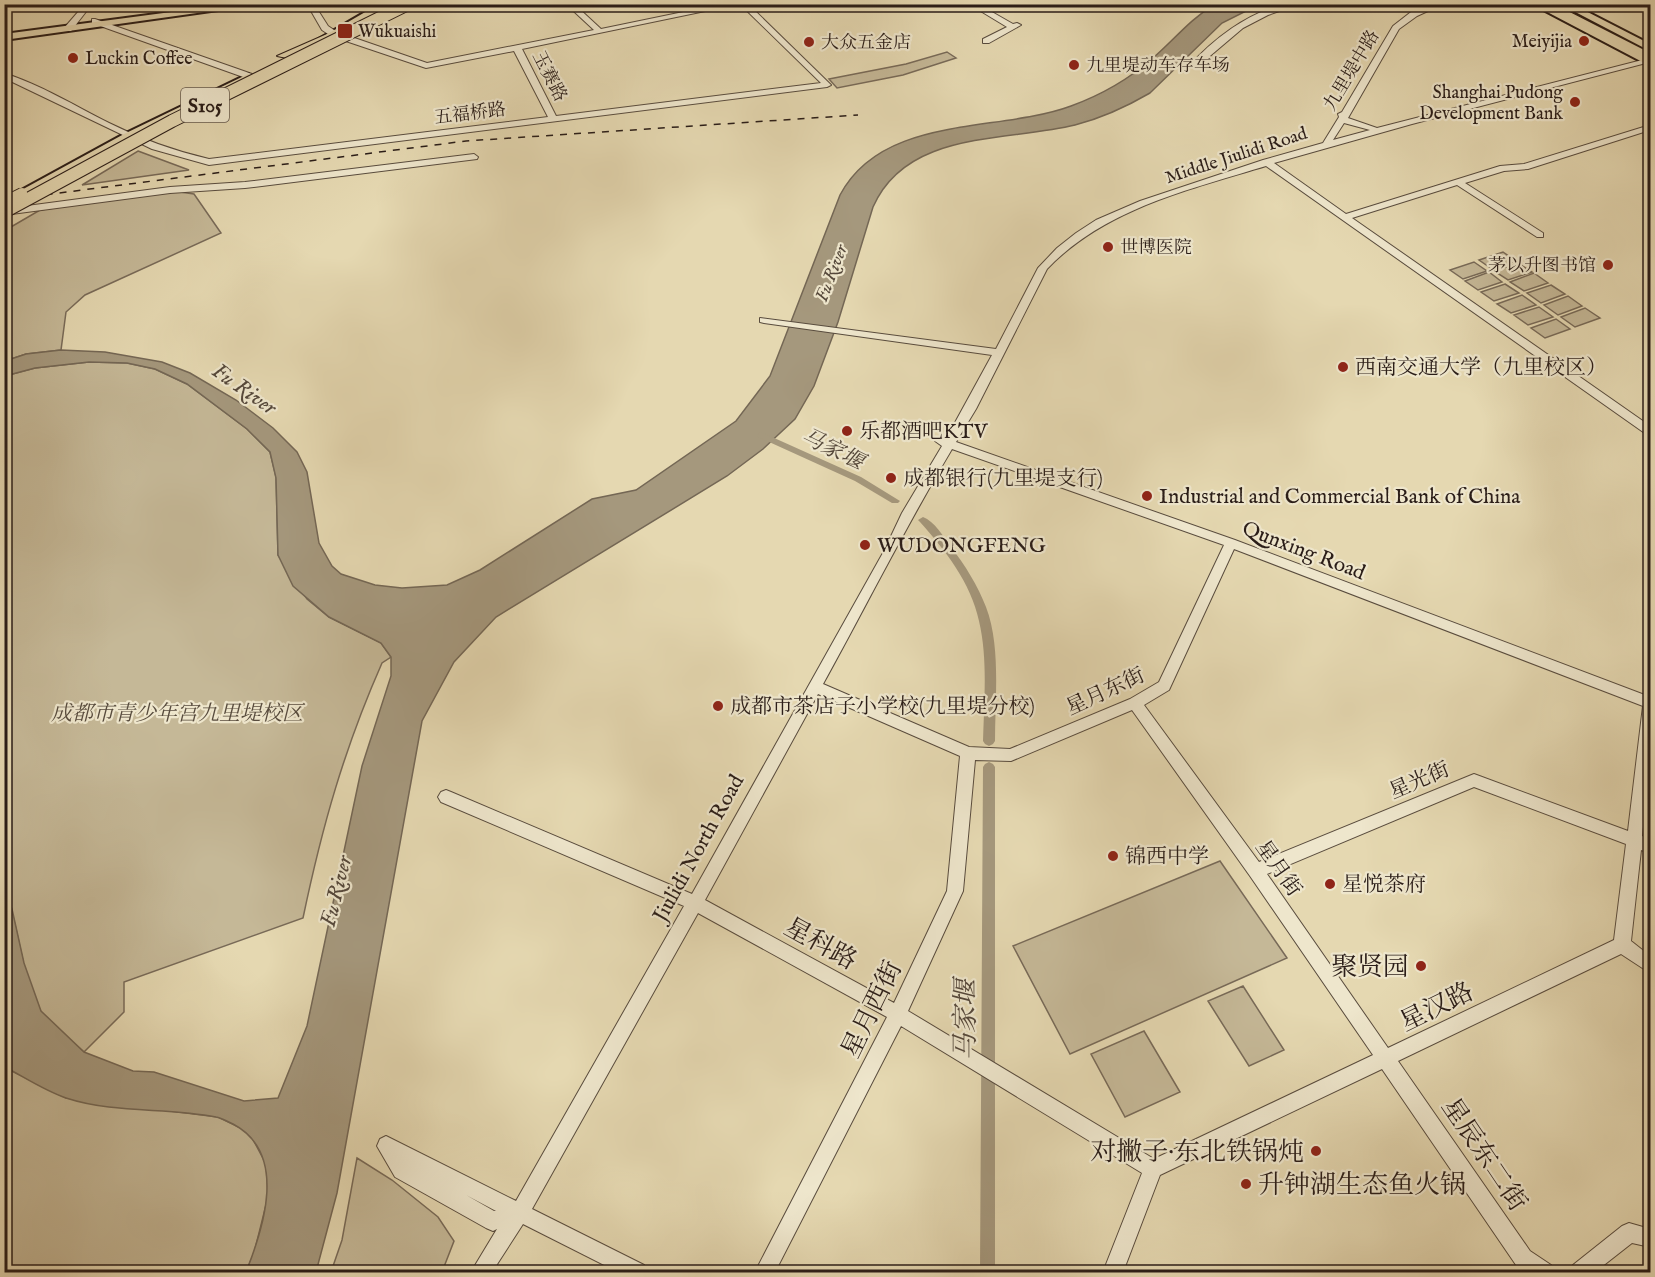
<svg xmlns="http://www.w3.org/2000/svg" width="1655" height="1277" font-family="'IM FELL English','Noto Serif SC',serif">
	<rect width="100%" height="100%" fill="#e5d8b1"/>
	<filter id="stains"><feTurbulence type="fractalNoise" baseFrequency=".00333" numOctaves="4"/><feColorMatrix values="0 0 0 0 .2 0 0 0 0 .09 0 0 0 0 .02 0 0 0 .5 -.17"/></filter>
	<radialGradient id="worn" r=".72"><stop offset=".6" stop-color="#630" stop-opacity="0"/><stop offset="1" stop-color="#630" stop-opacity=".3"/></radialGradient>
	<path fill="#c5b897" stroke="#786a58" stroke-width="1.5" d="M 947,52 L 956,58 L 903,75 L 837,88 L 829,79 L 906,64 Z
		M 138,151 L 189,170 L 82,185 Z
		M 173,191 L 194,194 L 221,233 L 85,295 L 66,312 L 61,350 L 26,354 L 5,361 L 4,231 L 40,210 Z
		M 1503,252 L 1516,261 L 1492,269 L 1479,260 Z
		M 1474,262 L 1487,271 L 1463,279 L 1450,270 Z
		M 1518,263 L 1532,272 L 1508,280 L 1494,271 Z
		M 1489,272 L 1502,282 L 1478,290 L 1465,281 Z
		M 1534,273 L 1548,283 L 1524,291 L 1510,282 Z
		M 1505,284 L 1519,293 L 1494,301 L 1481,292 Z
		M 1551,285 L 1565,294 L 1541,303 L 1527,293 Z
		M 1522,295 L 1536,305 L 1511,313 L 1497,304 Z
		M 1568,296 L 1582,306 L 1558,315 L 1544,305 Z
		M 1539,307 L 1553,317 L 1528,325 L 1514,315 Z
		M 1585,308 L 1600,318 L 1575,327 L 1561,317 Z
		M 1556,319 L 1570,329 L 1545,338 L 1531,328 Z
		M 89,362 L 127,363 L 155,369 L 187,384 L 247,429 L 270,452 L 276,477 L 278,555 L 307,599 L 329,617 L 381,643 L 391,657 L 382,663 C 344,749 322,827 303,918 L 124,982 L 124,1012 L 84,1052 C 71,1040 49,1026 40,1010 C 21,977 20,928 5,891 L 5,376 L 35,368 Z
		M 1220,861 L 1287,958 L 1070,1054 L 1013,946 Z
		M 1243,986 L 1284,1050 L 1249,1066 L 1208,1001 Z
		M 1144,1031 L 1180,1092 L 1125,1117 L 1091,1054 Z
		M 4,1067 L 66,1098 L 218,1117 L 249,1132 L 266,1164 L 268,1197 L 254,1253 L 246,1272 L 5,1272 Z
		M 357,1158 L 392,1180 L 438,1217 L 454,1241 L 442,1272 L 331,1272 L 342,1240 Z"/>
	<path fill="#a5987d" stroke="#746755" stroke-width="1.5" d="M 1214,5 L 1258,5 L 1222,23 L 1150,93 C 1126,107 1102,118 1075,125 C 1005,142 907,130 873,207 L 838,322 L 814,386 L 795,419 L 763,449 L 727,476 L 496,617 L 454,662 L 422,721 L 337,1193 L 316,1272 L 246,1272 C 264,1227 288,1153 233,1124 C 228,1122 222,1118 216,1117 C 167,1107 115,1114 66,1098 C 45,1091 24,1077 5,1067 L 4,891 L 12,909 L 24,963 L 41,1011 L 84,1052 L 133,1071 L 154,1072 L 244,1101 L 278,1098 L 307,1026 L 362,766 L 391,676 L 391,657 L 381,643 L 329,617 L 293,586 L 278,555 L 276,478 L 270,452 L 247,429 L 187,384 L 155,369 L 127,363 L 89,362 L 35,368 L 5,376 L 5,361 L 26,354 L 61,350 L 105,352 L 162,362 L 190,373 L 236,400 L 273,428 L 297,452 L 307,472 L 319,543 L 332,566 L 341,574 L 375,585 L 402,588 L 447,585 L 480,570 L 592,499 L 636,490 L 736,421 L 770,376 L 840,195 C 883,114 998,133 1071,106 C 1101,95 1128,80 1153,58 C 1174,40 1190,19 1214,5 Z"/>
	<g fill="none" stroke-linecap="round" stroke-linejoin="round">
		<path fill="#a5987d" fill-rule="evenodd" d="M 761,432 L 861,477 L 900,501 L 898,503 L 892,503 L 855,481 L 758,437 L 757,435 Z
			M 923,517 C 934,521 944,537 951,547 C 965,565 978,586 986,607 C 1001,646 995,699 995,741 L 993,744 L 989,746 L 985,744 L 983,741 C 984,702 988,659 979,621 C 971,583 945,550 920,522 L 918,520 Z
			M 989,762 L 993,764 L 995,767 L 995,1272 L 980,1272 L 983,767 L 985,764 Z"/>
		<g stroke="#594c3e" stroke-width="2">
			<path id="minor" d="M 85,4 L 92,4 L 71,31 L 65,31 L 65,27 Z
				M 307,4 L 314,4 L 328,26 L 337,32 L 427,63 L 594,30 L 566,4 L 574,4 L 601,29 L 722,4 L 739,4 L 522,49 L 556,116 L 821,83 L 740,4 L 748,4 L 831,85 L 827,87 L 209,165 L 152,149 L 4,78 L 4,73 C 41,85 75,106 109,123 C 141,139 174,151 209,159 L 548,117 L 514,51 L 426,68 L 331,36 L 322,30 Z
				M 969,4 L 978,4 L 1013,24 L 1017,23 L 1021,25 L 989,43 L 983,43 L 983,39 L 1007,27 Z
				M 1285,4 L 1300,4 L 1268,15 L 1243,28 L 1197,67 L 1190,65 C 1216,37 1248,13 1285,4 Z
				M 1432,4 L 1443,4 L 1417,16 L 1399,29 L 1348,118 L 1377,128 L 1650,58 L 1650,62 L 1412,124 L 1274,163 L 1346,214 L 1500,166 L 1524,164 L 1650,125 L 1650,130 L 1528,169 L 1504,171 L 1465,183 L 1543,233 L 1543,237 L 1537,237 L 1457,185 L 1352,218 L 1650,426 L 1650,435 L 1646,434 L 1266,166 C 1188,190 1104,209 1047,269 L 976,409 L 956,442 L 1235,540 L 1650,697 L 1650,762 L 1642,836 L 1650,839 L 1650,853 L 1641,850 L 1631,941 L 1650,956 L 1650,973 L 1621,954 L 1398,1061 L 1530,1251 L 1551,1265 L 1554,1272 L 1528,1272 L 1516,1265 L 1382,1069 L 1160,1175 L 1123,1272 L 1103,1272 L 1142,1173 L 901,1026 L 775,1272 L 755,1272 L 887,1017 L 698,913 L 532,1209 L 644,1265 L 647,1272 L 618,1272 L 523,1224 L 492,1272 L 471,1272 L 497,1229 L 493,1231 L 486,1228 L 395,1177 L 377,1146 L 380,1139 L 386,1136 L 516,1201 L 684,906 L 441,802 L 438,797 L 441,792 L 446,790 L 451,792 L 692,894 L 884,551 L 902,513 L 942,446 L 935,441 L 941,437 L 946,439 L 992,355 L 764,323 L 760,322 L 760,318 L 996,349 L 1038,268 L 1057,248 L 1076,233 L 1096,220 L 1140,201 L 1263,160 L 1323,143 L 1339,117 L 1338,114 L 1342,112 L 1393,26 L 1411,12 ZM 1344,123 L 1370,130 L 1333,140 ZM 952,449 L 1224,545 L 1159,682 L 1130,699 L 1010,749 L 969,747 L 823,684 C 866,606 906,526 952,449 ZM 1234,549 L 1643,706 L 1628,831 L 1474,774 L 1259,862 L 1144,705 L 1169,690 ZM 818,694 L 960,756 L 947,891 L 894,1003 L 705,900 ZM 1132,710 L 1250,876 L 1373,1055 L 1154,1159 L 908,1011 L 963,891 L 975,760 L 1011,761 ZM 1474,787 L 1626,844 L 1614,940 L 1388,1048 L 1267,874 ZM 466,1195 L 496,1211 L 494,1211 Z
				M 95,19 L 252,74 L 253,76 L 246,78 L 92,23 L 92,19 Z
				M 474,154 L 478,157 L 477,159 L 245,188 L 170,193 L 4,215 L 4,209 L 170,187 L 245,182 Z
				M 1629,1223 L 1650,1229 L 1650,1247 L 1632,1243 L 1595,1272 L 1570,1272 L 1573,1265 L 1622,1226 Z"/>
		</g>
		<g stroke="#2a1d18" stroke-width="4">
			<path id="major" d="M 232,4 L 261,4 L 4,40 L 4,34 Z
				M 379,4 L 391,4 L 320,45 L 312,43 Z
				M 1532,4 L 1544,4 L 1650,59 L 1650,66 Z
				M 1560,4 L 1572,4 L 1650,44 L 1650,51 Z
				M 248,74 L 253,77 L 252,79 L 132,138 L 26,195 L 16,193 L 124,134 Z"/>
		</g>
		<g stroke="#2a1d18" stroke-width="2">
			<path id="highway" d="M 1540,4 L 1554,4 L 1650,53 L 1650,60 Z
				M 334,31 L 340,34 L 338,36 L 287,58 L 277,56 Z"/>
		</g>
		<use href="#minor" fill="#eee6cc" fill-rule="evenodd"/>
		<use href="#major" fill="#e5d8b1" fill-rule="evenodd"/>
		<use href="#highway" fill="#e5d8b1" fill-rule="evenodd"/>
		<path stroke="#2a1d18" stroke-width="1.5" stroke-dasharray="7 7" stroke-linecap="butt" d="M 4,200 L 466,141 L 858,115"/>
		<g stroke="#2a1d18" stroke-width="12" stroke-linecap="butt">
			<path id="major-bridge" d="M 6,201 L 22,193"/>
		</g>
		<g stroke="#2a1d18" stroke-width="14" stroke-linecap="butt">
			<path id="highway-bridge" d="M 4,212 L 172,121 L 408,4"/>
		</g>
		<use href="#major-bridge" stroke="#e5d8b1" stroke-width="10"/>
		<use href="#highway-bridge" stroke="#e5d8b1" stroke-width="12"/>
	</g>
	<g fill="#8f2418" stroke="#eee6cc" stroke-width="2">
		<rect x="337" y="23" width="16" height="16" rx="3"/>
		<circle cx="1584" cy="41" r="6"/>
		<circle cx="809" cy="42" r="6"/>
		<circle cx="73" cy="58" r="6"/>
		<circle cx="1074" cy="65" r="6"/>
		<circle cx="1575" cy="102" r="6"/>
		<circle cx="1108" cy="247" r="6"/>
		<circle cx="1608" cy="265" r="6"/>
		<circle cx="1343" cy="367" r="6"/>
		<circle cx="847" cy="431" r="6"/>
		<circle cx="891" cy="478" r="6"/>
		<circle cx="1147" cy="496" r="6"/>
		<circle cx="865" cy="545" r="6"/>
		<circle cx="718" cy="706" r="6"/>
		<circle cx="1113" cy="856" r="6"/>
		<circle cx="1330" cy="884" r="6"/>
		<circle cx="1421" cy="966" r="6"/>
		<circle cx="1316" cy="1151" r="6"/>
		<circle cx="1246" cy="1184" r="6"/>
	</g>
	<g text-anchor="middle" stroke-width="4.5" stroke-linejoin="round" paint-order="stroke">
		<g font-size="18" fill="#2a1d18" stroke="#eee6cc" text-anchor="start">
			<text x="358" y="37">Wukuaishi</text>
			<text x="1572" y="47" text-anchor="end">Meiyijia</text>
			<text x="821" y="48">大众五金店</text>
			<text x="85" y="64">Luckin Coffee</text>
			<text x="1086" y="71">九里堤动车存车场</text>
			<text x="1563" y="98" text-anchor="end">Shanghai Pudong<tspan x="1563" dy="21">Development Bank</tspan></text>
			<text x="1120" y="253">世博医院</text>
			<text x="1596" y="271" text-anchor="end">茅以升图书馆</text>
		</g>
		<g font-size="18" fill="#2a1d18" stroke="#eee6cc">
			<text transform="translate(1351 70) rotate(-59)" y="6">九里堤中路</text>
			<text transform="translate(550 76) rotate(63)" y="6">玉赛路</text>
			<text transform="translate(470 113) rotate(-7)" y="6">五福桥路</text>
			<text transform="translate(1236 155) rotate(-18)" y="6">Middle Jiulidi Road</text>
		</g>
		<g font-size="18" font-style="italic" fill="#55483b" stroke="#eee6cc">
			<text transform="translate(831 273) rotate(-69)" y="6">Fu River</text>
		</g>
		<rect fill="#eee6cc" stroke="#65594e" stroke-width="1.5" x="181" y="88" width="48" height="34" rx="4.5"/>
		<g font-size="20" font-weight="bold" fill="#2a1d18">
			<text x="205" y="112">S105</text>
		</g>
		<g font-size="21" fill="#2a1d18" stroke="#eee6cc" text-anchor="start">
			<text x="1355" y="374">西南交通大学（九里校区）</text>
			<text x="859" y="438">乐都酒吧KTV</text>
			<text x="903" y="485">成都银行(九里堤支行)</text>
			<text x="1159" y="503">Industrial and Commercial Bank of China</text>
			<text x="877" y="552">WUDONGFENG</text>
			<text x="730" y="713">成都市茶店子小学校(九里堤分校)</text>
			<text x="1125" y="863">锦西中学</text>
			<text x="1342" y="891">星悦茶府</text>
		</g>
		<g font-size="21" fill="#2a1d18" stroke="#eee6cc">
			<text transform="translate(1304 550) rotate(21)" y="7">Qunxing Road</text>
			<text transform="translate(1105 691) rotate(-25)" y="7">星月东街</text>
			<text transform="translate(1419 780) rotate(-23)" y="7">星光街</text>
			<text transform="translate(698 848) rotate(-61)" y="7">Jiulidi North Road</text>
			<text transform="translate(1279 868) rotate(55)" y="7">星月街</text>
		</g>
		<g font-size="21" font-style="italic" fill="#584c3e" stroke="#eee6cc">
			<text x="177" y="720">成都市青少年宫九里堤校区</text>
		</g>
		<g font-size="22" font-style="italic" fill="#55483b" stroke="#eee6cc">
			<text transform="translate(245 388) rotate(35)" y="8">Fu River</text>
			<text transform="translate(833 448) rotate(26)" y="8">马家堰</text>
			<text transform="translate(335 891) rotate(-76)" y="8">Fu River</text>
		</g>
		<g font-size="26" fill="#2a1d18" stroke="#eee6cc">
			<text transform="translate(821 943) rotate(29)" y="9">星科路</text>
			<text transform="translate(1436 1006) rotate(-26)" y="9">星汉路</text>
			<text transform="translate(871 1009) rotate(-64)" y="9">星月西街</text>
			<text transform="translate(1485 1154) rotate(56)" y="9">星辰东二街</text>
		</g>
		<g font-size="26" fill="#2a1d18" stroke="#eee6cc" text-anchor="end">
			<text x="1409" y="975">聚贤园</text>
			<text x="1304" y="1160">对撇子·东北铁锅炖</text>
			<text x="1258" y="1193" text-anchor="start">升钟湖生态鱼火锅</text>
		</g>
		<g font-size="27" font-style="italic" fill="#55483b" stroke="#eee6cc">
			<text transform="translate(965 1020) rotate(-90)" y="9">马家堰</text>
		</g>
	</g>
	<rect width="1655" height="1277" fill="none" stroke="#e5d8b1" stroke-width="24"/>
	<rect x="6" y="6" width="1643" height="1265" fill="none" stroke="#2a1d18" stroke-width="3"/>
	<rect x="12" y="12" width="1631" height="1253" fill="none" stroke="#2a1d18" stroke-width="1.5"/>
	<rect width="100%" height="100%" filter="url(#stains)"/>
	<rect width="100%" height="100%" fill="url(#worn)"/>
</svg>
